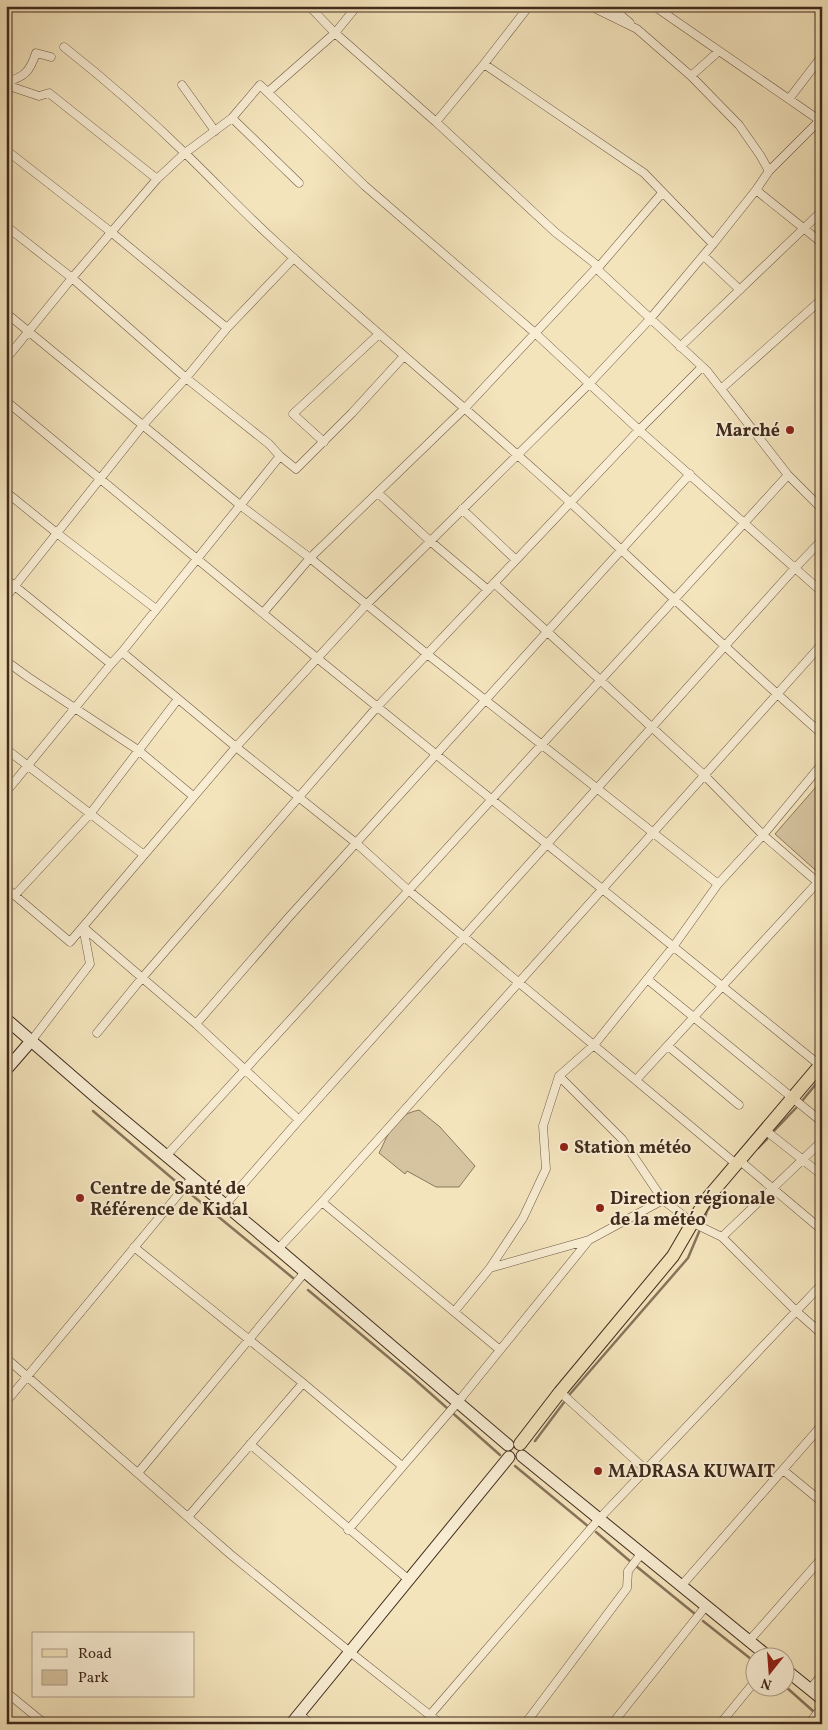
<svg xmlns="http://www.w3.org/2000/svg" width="828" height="1730" font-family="Vollkorn,serif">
	<rect width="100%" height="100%" fill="#f4e4bc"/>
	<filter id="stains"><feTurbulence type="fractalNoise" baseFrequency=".004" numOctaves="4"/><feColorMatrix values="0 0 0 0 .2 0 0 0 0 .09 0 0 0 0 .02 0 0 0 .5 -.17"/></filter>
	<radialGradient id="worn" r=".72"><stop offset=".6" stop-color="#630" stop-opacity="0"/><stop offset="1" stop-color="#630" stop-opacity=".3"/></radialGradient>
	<path fill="#d6c4a1" stroke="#8c775f" d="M 822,780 L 822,876 L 775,834 Z
		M 419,1110 L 440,1127 L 475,1166 L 459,1187 L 436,1187 L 407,1171 L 405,1174 L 379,1153 C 391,1130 392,1116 419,1110 Z"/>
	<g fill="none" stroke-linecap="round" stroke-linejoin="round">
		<path stroke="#88745c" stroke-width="2.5" d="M 802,1101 L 821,1078
			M 93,1111 L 180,1185
			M 772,1133 L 796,1108
			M 758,1148 L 767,1139
			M 187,1191 L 293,1278
			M 704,1221 L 707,1211 L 715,1199
			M 308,1290 L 412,1377 L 500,1455
			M 570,1394 L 688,1258 L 699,1232
			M 535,1441 L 565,1401
			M 515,1466 L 589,1527
			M 596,1532 L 631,1562
			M 636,1566 L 695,1614
			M 703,1621 L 756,1663
			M 786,1687 L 822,1719"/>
		<g stroke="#6e5845" stroke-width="9">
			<path id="street" d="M 309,6 L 335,33 L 436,122 L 555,232 L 598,266 L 597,269 L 707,371 L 788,475 L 822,509
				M 590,6 L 637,29 L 691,76 L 739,125 L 760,155 L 769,171
				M 610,6 L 630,23
				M 654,6 L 822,122
				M 64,47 C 107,81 148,117 187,155 C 217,184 245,214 276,242 C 373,331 475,415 572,504 C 655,581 737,659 822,734
				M 484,64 L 644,173 L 713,244
				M 691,76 L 719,51
				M 6,82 C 25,77 30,71 36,53 L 51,57
				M 6,85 L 39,96 L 49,93 L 157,179
				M 182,85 L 215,131
				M 268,92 L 335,33 L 357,6
				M 789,99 L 822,56
				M 232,118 L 299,183
				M 436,122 L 484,64 L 529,6
				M 6,150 L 111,232 L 227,328
				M 756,190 L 822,243
				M 6,226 L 72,278 L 186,378 L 269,444 L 280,456
				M 704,256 L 740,290
				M 597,269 L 662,193
				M 6,313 L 240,505 L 310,558 L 427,654 L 718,884
				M 680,347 L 822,211
				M 6,359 L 72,278 L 157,179 L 185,153 L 232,118 L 260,85 L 365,186 L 535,333 L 639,430 L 822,592
				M 721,389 L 822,299
				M 6,401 L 317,658 L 822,1067
				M 324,442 L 293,414 L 379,334
				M 6,492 L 58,534 L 156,609
				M 378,493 L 430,541 L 488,590
				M 462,509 L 516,560
				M 6,579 L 111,664
				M 494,583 L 704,775 L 763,835 L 822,886
				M 6,597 L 143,425 L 186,378 L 227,328 L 294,258
				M 263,613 L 310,558 L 465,408 L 598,266
				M 122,652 L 236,747 L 356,843 L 408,890 L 736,1164
				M 6,661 L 28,677 L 138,750 L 193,796
				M 6,749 L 144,855
				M 822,764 L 763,835 L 718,884 L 673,947 L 594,1045 L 559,1076 L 622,1139 L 663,1200 L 693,1223 L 722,1237 L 797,1312 L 822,1334
				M 6,792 L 111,664 L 122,652 L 280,456 L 296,469 L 352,413 L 404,356
				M 6,888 L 70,942 L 236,747 L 367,604 L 589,384 L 650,319 L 713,244 L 756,190 L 769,171 L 820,120
				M 15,895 L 90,814 L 178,699
				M 83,927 L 196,1024 L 299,1120
				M 647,979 L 822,1122
				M 196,1024 L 289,917 L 690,474
				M 97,1033 L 142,978 L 377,707 L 639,430 L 702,367
				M 32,1040 L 90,964 L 83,927
				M 668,1046 L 739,1105
				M 636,1080 L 818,882
				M 765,1130 L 822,1175
				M 166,1156 L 788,475
				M 739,1160 L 822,1230
				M 322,1202 L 500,1350
				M 225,1205 L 299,1120 L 795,568 L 822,540
				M 722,1237 L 822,1141
				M 134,1247 L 303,1383 L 402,1466
				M 278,1249 L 322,1202 L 822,644
				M 490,1268 L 589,1240
				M 454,1312 L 490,1268 L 523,1218 L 546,1169 L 543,1126 L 559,1076
				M 6,1358 L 230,1554 L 350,1652 L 441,1724
				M 560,1392 L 645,1469
				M 6,1402 L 192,1178
				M 250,1444 L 409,1580
				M 783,1470 L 822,1502
				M 138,1473 L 305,1272
				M 188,1517 L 303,1383
				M 348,1530 L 458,1402 L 589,1240 L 663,1200
				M 682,1585 L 822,1425
				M 749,1641 L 822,1558
				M 810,1689 L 822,1675
				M 6,1692 L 45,1724
				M 299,1714 L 311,1724
				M 430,1715 L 599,1519 L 822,1284
				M 525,1724 L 627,1588 L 628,1571 L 641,1554
				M 612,1724 L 706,1606
				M 720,1724 L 756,1680
				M 809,1724 L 822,1707"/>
		</g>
		<g stroke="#412a1d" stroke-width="13">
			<path id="secondary" d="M 6,1019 L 97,1098 L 278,1249 L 508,1445
				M 6,1070 L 32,1040
				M 522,1456 L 770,1658
				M 786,1670 L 822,1699
				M 291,1724 L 509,1457"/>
		</g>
		<g stroke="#412a1d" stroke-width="14">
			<path id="primary" d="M 520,1444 L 560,1392 L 673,1256 L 705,1201 L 822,1063"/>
		</g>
		<use href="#street" stroke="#f8edd3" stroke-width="8"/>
		<use href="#secondary" stroke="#f8edd3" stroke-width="11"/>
		<use href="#primary" stroke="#f4e4bc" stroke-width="12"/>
	</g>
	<g fill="#8f2418" stroke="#f8edd3" stroke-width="2">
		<circle cx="790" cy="430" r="5"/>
		<circle cx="564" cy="1147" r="5"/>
		<circle cx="80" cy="1198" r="5"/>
		<circle cx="600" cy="1208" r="5"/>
		<circle cx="598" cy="1471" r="5"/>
	</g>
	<g text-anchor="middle" stroke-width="4" stroke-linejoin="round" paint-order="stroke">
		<g font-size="18" font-weight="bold" fill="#412a1d" stroke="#f8edd3" text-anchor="start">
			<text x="780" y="436" text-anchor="end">Marché</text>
			<text x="574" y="1153">Station météo</text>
			<text x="90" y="1194">Centre de Santé de<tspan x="90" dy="21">Référence de Kidal</tspan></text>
			<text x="610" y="1204">Direction régionale<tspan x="610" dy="21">de la météo</tspan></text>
			<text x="608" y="1477">MADRASA KUWAIT</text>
		</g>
	</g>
	<rect width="828" height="1730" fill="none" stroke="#f4e4bc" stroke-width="25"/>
	<rect x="8" y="8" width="813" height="1715" fill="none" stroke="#412a1d" stroke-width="2.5"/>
	<rect x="12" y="12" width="803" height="1705" fill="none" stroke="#412a1d"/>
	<rect x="32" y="1632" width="162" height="65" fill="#f8edd3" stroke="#af9f8a"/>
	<rect x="42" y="1649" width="25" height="8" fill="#f4e4bc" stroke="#af9f8a"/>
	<text x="78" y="1658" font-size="15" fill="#412a1d">Road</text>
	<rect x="42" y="1670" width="25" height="15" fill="#d6c4a1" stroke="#af9f8a"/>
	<text x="78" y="1682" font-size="15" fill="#412a1d">Park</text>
	<g transform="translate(770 1672) rotate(197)"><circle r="24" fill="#f8edd3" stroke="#af9f8a"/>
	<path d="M0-4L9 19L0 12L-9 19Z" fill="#8f2418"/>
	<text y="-8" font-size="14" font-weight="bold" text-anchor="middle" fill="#412a1d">N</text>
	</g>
	<rect width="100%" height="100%" filter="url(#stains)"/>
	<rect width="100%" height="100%" fill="url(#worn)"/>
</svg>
